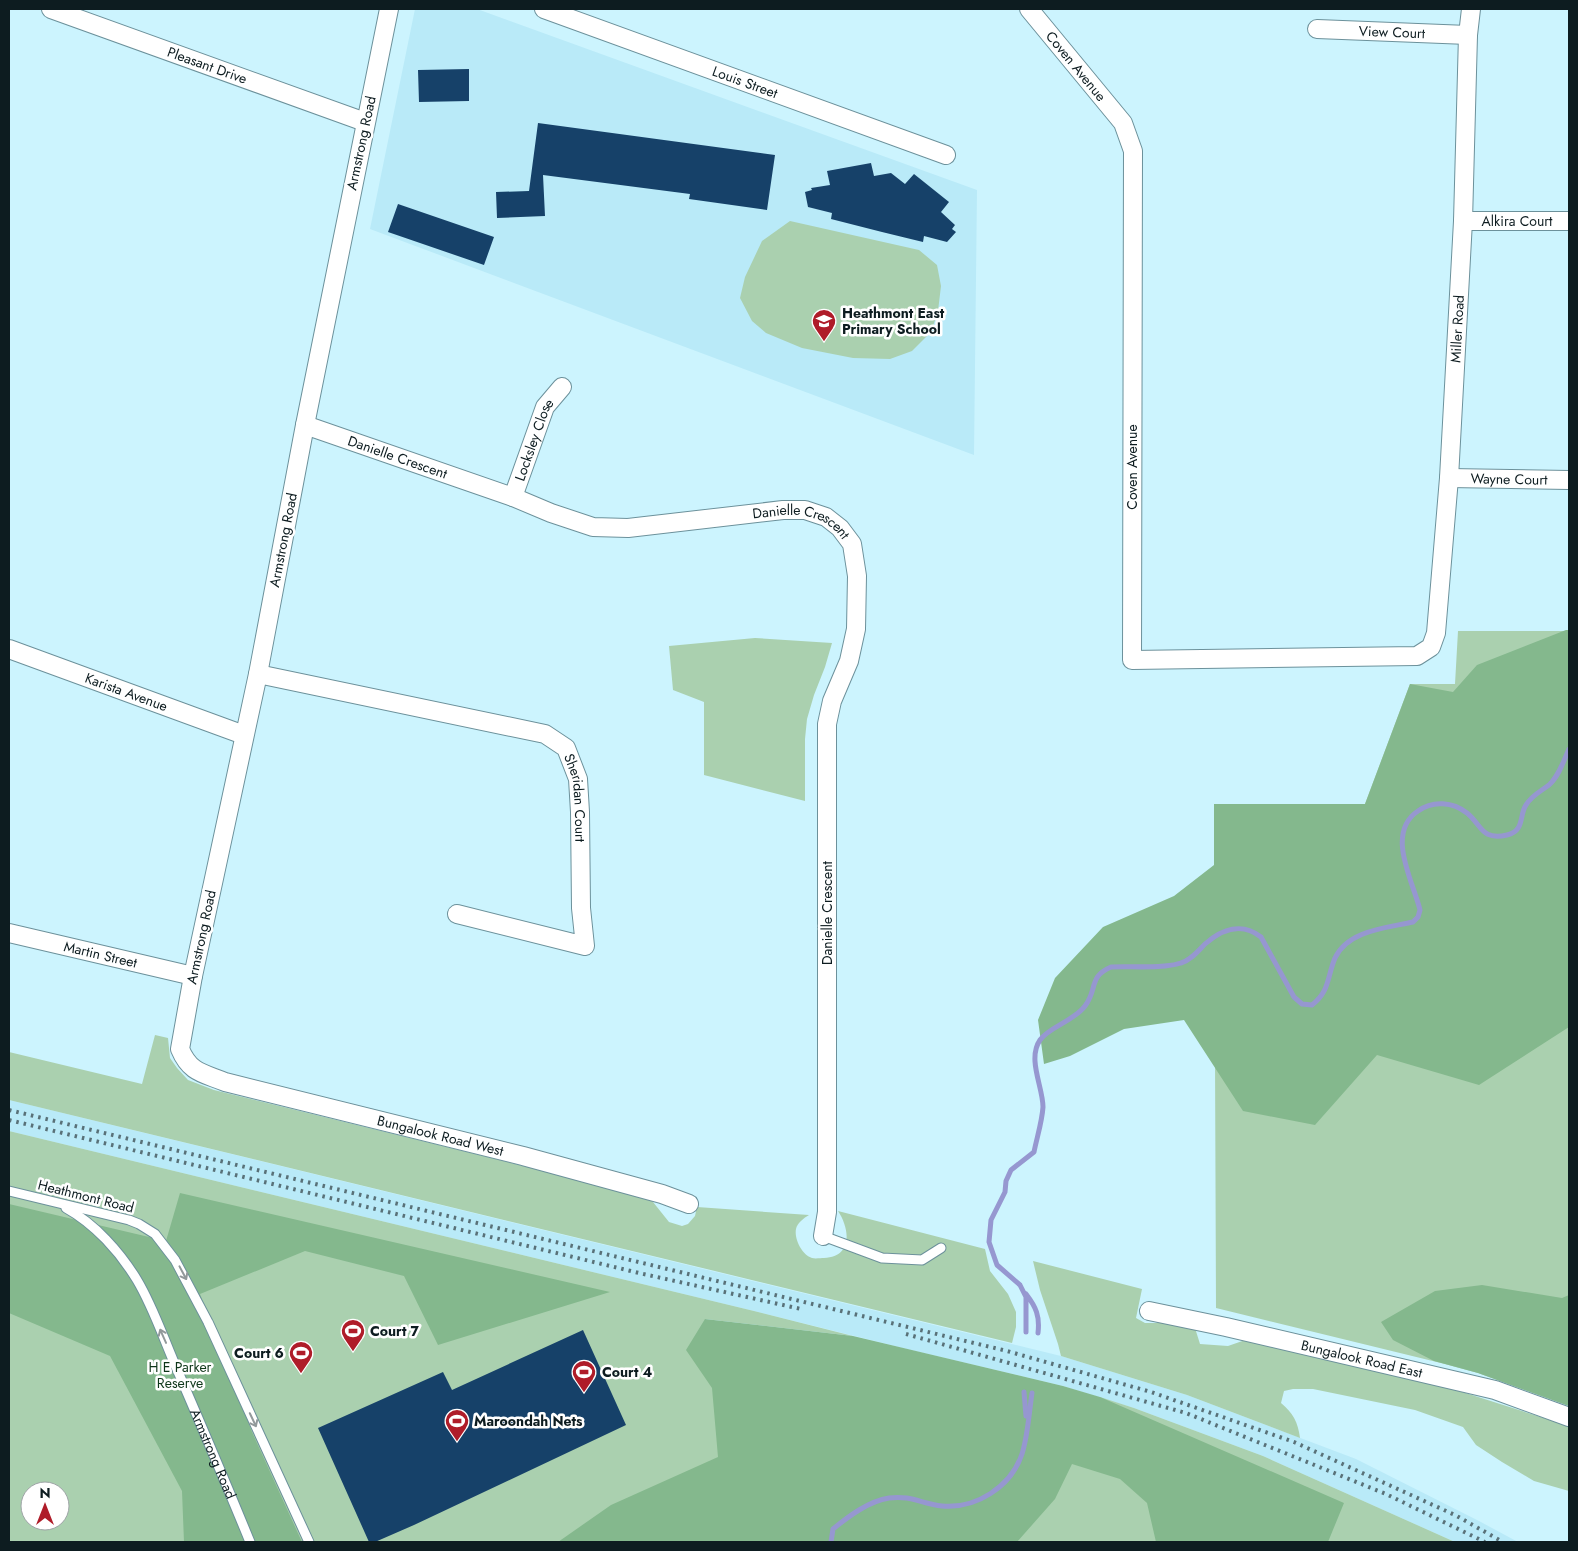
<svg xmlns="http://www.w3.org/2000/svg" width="1578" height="1551" font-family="Jost,sans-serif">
	<rect width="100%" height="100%" fill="#ccf4fe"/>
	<path fill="#b9eaf8" d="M 415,9 L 477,9 L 977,190 L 974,455 L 370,229 Z
		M 9,1100 L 1061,1356 L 1187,1395 L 1356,1459 L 1479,1521 L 1518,1542 L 1455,1542 L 1263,1456 L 1134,1408 L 1063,1386 L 907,1349 L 754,1311 L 9,1131 Z"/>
	<path fill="#aad0af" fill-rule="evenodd" d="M 790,221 L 919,250 L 937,265 L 941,286 L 938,311 L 931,332 L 912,351 L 890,359 L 853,358 L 802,348 L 766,333 L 752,321 L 740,298 L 745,277 L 762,241 Z
		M 1458,631 L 1569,631 L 1569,1406 L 1478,1373 L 1445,1364 L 1216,1308 L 1214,804 L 1365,804 L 1410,684 L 1455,684 Z
		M 755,638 L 832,643 L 825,667 L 814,695 L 807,719 L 805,739 L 805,801 L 704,775 L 704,702 L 673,690 L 669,646 Z
		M 155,1035 L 168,1038 L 170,1058 L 177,1068 L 188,1080 L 214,1090 L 642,1195 L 653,1202 L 669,1222 L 682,1226 L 688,1224 L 695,1216 L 697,1207 L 809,1215 C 804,1218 797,1223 796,1229 C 794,1239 802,1255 812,1258 C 815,1259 821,1258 824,1258 C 853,1257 850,1229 838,1211 L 985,1249 L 990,1271 L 1008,1294 L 1016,1312 L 1016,1327 L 1012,1343 L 9,1100 L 9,1052 L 142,1084 Z
		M 9,1131 L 754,1311 L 853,1336 L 705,1319 L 726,1414 L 724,1462 L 602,1542 L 9,1542 ZM 30,1491 L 60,1491 L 60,1521 L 30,1521 Z
		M 1033,1261 L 1142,1289 L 1136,1318 L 1145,1323 L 1170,1323 L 1195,1328 L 1200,1344 L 1228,1346 L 1251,1338 L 1406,1374 L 1569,1426 L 1569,1491 L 1534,1481 L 1502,1462 L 1476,1445 L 1463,1427 L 1415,1410 L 1313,1389 L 1293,1389 L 1284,1391 L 1281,1403 C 1293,1413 1298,1422 1300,1438 L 1187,1395 L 1061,1356 L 1058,1344 L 1040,1290 Z
		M 1100,1397 L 1134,1408 L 1263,1456 L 1455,1542 L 951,1542 Z"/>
	<path fill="#84b88d" d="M 1566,630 L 1569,630 L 1569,1027 L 1479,1085 L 1377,1055 L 1315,1125 L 1243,1111 L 1184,1020 L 1124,1029 L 1070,1056 L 1044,1064 L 1038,1020 L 1055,978 L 1103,927 L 1174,896 L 1214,865 L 1214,804 L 1365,804 L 1410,684 L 1453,692 L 1477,665 Z
		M 180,1193 L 610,1292 L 438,1345 L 404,1276 L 305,1251 L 200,1294 L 252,1432 L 302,1542 L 184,1542 L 182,1491 L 110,1356 L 9,1313 L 9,1204 L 166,1241 Z
		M 1482,1285 L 1562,1298 L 1569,1295 L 1569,1406 L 1478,1373 L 1434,1361 L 1393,1340 L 1381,1322 L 1435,1291 Z
		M 705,1319 L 853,1336 L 1063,1386 L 1100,1397 L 1344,1503 L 1328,1542 L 1156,1542 L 1147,1503 L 1120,1479 L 1072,1464 L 1055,1499 L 1017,1542 L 558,1542 L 611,1505 L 718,1457 L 712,1388 L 686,1350 Z"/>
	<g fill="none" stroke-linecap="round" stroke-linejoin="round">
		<path stroke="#9697d0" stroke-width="5" d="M 1026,1294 C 1036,1307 1040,1316 1038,1333
			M 1026,1332 L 1026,1297 L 1020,1285 L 997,1265 L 989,1242 L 991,1220 L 1005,1192 L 1006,1181 L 1011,1170 L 1034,1152 C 1037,1137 1042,1122 1043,1107 C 1043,1087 1027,1059 1040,1040 C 1049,1027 1074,1021 1085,1006 C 1098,989 1088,977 1111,967 C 1131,966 1163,969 1181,963 C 1191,960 1198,951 1205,944 C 1222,929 1242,922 1261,937 L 1294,997 L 1302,1004 L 1312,1005 C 1330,991 1327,977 1335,958 C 1348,930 1387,928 1413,922 L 1418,917 L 1420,910 C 1413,881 1385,833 1418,811 C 1433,800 1453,802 1467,813 C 1482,825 1481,841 1507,835 C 1525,831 1519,815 1526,805 C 1531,796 1541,791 1549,785 C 1559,776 1564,760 1569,749
			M 1024,1392 L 1026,1416
			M 831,1542 L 833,1529 C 849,1516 869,1501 889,1498 C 911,1495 922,1504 942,1506 C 976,1509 1011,1487 1022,1454 C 1028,1435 1029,1413 1032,1393"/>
	</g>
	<path fill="#164169" d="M 469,69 L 469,101 L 419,102 L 418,70 Z
		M 538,123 L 775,155 L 767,210 L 689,199 L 690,194 L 543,175 L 545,216 L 497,218 L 496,192 L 529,191 Z
		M 871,163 L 874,176 L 891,173 L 905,184 L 914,174 L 949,202 L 941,212 L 955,225 L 952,229 L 956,232 L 947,242 L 924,236 L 923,242 L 882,232 L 831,219 L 832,213 L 808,207 L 805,192 L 812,190 L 811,188 L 830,185 L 827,171 Z
		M 398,204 L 494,237 L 484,265 L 388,232 Z
		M 583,1330 L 626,1425 L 414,1525 L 375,1542 L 369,1542 L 318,1428 L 443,1372 L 452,1390 Z"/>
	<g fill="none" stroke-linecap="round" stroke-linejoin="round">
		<g stroke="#6c919b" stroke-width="11">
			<g id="service">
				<path d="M 9,1191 L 129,1220 L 139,1224 L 155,1234 L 175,1260 L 208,1322 L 309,1542"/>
				<path id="s1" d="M 66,1208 C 95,1224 120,1252 137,1280 C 152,1305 162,1334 173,1360 C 199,1420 225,1481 250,1542"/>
				<path d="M 823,1236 L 882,1258 L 922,1260 L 941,1248"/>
			</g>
		</g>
		<g stroke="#6c919b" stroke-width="20">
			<g id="minor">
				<path id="s2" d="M 51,9 L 365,122"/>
				<path id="s3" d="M 389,9 L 305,425 L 258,674 L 193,976 L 180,1049 C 190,1073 203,1073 225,1082 L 523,1156 L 662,1194 L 689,1204"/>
				<path id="s4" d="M 544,9 L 946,155"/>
				<path id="s5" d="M 1029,9 L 1123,123 L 1133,151 L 1132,660 L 1417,656 L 1431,647 L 1436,633 L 1449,478 L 1463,221 L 1468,35 L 1471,9"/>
				<path id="s6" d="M 1317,29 L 1468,35"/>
				<path id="s7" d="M 1463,221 L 1569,221"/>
				<path id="s8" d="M 305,425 L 513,497 L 551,513 L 593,527 L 628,528 L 783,510 L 805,510 L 826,517 L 840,528 L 852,544 L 857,576 L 856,629 L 849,661 L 832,701 L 827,724 L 827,1212 L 823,1236"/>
				<path id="s9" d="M 1449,478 L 1569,480"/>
				<path id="s10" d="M 513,497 L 545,407 L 562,387"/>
				<path id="s11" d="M 9,649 L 244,735"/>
				<path id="s12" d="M 258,674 L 545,734 L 566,748 L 578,779 L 580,812 L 581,908 L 585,946 L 457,914"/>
				<path id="s13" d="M 9,933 L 193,976"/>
				<path id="s14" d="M 1149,1311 L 1226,1327 L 1495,1390 L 1569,1417"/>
			</g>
		</g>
		<use href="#service" stroke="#fff" stroke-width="9"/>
		<use href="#minor" stroke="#fff" stroke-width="18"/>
		<path stroke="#597178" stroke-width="4" stroke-dasharray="2.5 5" stroke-linecap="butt" d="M 9,1110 L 1007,1351 L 1151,1392 L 1294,1442 L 1455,1515 L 1503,1542
			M 9,1120 L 639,1273 L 801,1309
			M 906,1334 L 1186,1413 L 1386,1494 L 1485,1542"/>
	</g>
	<defs><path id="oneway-shaft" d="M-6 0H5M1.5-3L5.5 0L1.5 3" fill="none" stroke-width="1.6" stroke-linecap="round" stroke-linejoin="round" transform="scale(1.25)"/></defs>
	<g stroke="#92999b">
		<use href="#oneway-shaft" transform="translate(183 1273) rotate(62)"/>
		<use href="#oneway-shaft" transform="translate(163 1336) rotate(-114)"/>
		<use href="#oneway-shaft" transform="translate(253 1420) rotate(65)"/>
	</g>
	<defs>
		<g id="school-pin" transform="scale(1.25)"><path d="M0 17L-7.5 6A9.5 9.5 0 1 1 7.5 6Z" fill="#af1c29" stroke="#fff"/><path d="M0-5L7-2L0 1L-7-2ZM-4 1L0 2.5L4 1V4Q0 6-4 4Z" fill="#fff"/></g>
		<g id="stadium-pin" transform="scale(1.25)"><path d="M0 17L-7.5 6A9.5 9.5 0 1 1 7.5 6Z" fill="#af1c29" stroke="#fff"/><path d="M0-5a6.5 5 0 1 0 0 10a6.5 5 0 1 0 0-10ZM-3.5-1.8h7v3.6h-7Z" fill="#fff"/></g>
	</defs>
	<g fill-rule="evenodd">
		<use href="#school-pin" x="824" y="321"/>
		<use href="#stadium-pin" x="353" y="1331"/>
		<use href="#stadium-pin" x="301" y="1353"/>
		<use href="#stadium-pin" x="584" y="1372"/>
		<use href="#stadium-pin" x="457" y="1421"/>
	</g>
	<g text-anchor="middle" stroke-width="5" stroke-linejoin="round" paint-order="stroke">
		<g font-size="14" fill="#0d1c20" stroke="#fff">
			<text dy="5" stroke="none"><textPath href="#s6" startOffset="75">View Court</textPath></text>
			<text dy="5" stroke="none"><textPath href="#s2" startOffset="166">Pleasant Drive</textPath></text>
			<text dy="5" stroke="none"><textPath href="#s5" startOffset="74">Coven Avenue</textPath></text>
			<text dy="5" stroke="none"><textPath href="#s4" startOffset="214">Louis Street</textPath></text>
			<text transform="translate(361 143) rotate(-78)" y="5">Armstrong Road</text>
			<text dy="5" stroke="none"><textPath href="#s7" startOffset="54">Alkira Court</textPath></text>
			<text dy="5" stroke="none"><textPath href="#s5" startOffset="1308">Miller Road</textPath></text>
			<text dy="5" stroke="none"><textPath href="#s10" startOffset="61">Locksley Close</textPath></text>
			<text dy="5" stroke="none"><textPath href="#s8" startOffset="98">Danielle Crescent</textPath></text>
			<text transform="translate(1132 467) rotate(-90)" y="5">Coven Avenue</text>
			<text dy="5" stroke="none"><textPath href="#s9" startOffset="60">Wayne Court</textPath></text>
			<text dy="5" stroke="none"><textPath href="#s8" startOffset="518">Danielle Crescent</textPath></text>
			<text transform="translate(283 540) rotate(-79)" y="5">Armstrong Road</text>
			<text dy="5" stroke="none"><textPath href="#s11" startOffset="125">Karista Avenue</textPath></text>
			<text dy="5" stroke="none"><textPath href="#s12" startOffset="370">Sheridan Court</textPath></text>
			<text transform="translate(827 913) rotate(-90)" y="5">Danielle Crescent</text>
			<text transform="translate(201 937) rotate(-78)" y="5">Armstrong Road</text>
			<text dy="5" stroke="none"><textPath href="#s13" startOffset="94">Martin Street</textPath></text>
			<text dy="5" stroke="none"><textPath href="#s3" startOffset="1341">Bungalook Road West</textPath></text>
			<text transform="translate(86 1196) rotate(14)" y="5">Heathmont Road</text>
			<text dy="5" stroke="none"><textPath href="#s14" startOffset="218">Bungalook Road East</textPath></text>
			<text dy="5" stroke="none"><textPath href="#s1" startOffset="292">Armstrong Road</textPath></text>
		</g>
		<g font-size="14" font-weight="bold" fill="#0d1c20" stroke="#fff" text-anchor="start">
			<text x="842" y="318">Heathmont East<tspan x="842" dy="16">Primary School</tspan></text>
			<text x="370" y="1336">Court 7</text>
			<text x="284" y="1358" text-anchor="end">Court 6</text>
			<text x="602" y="1377">Court 4</text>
			<text x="474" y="1426">Maroondah Nets</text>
		</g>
		<g font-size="14" fill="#0e3619" stroke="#fff">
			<text x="180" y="1372">H E Parker<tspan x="180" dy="16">Reserve</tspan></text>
		</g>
	</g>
	<rect width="1578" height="1551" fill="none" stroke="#0d1c20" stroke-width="20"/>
	<g transform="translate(45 1506)"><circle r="24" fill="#ffffff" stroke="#9ea4a6"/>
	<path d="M0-4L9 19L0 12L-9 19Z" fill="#af1c29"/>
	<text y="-8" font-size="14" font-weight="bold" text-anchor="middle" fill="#0d1c20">N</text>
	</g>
</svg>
